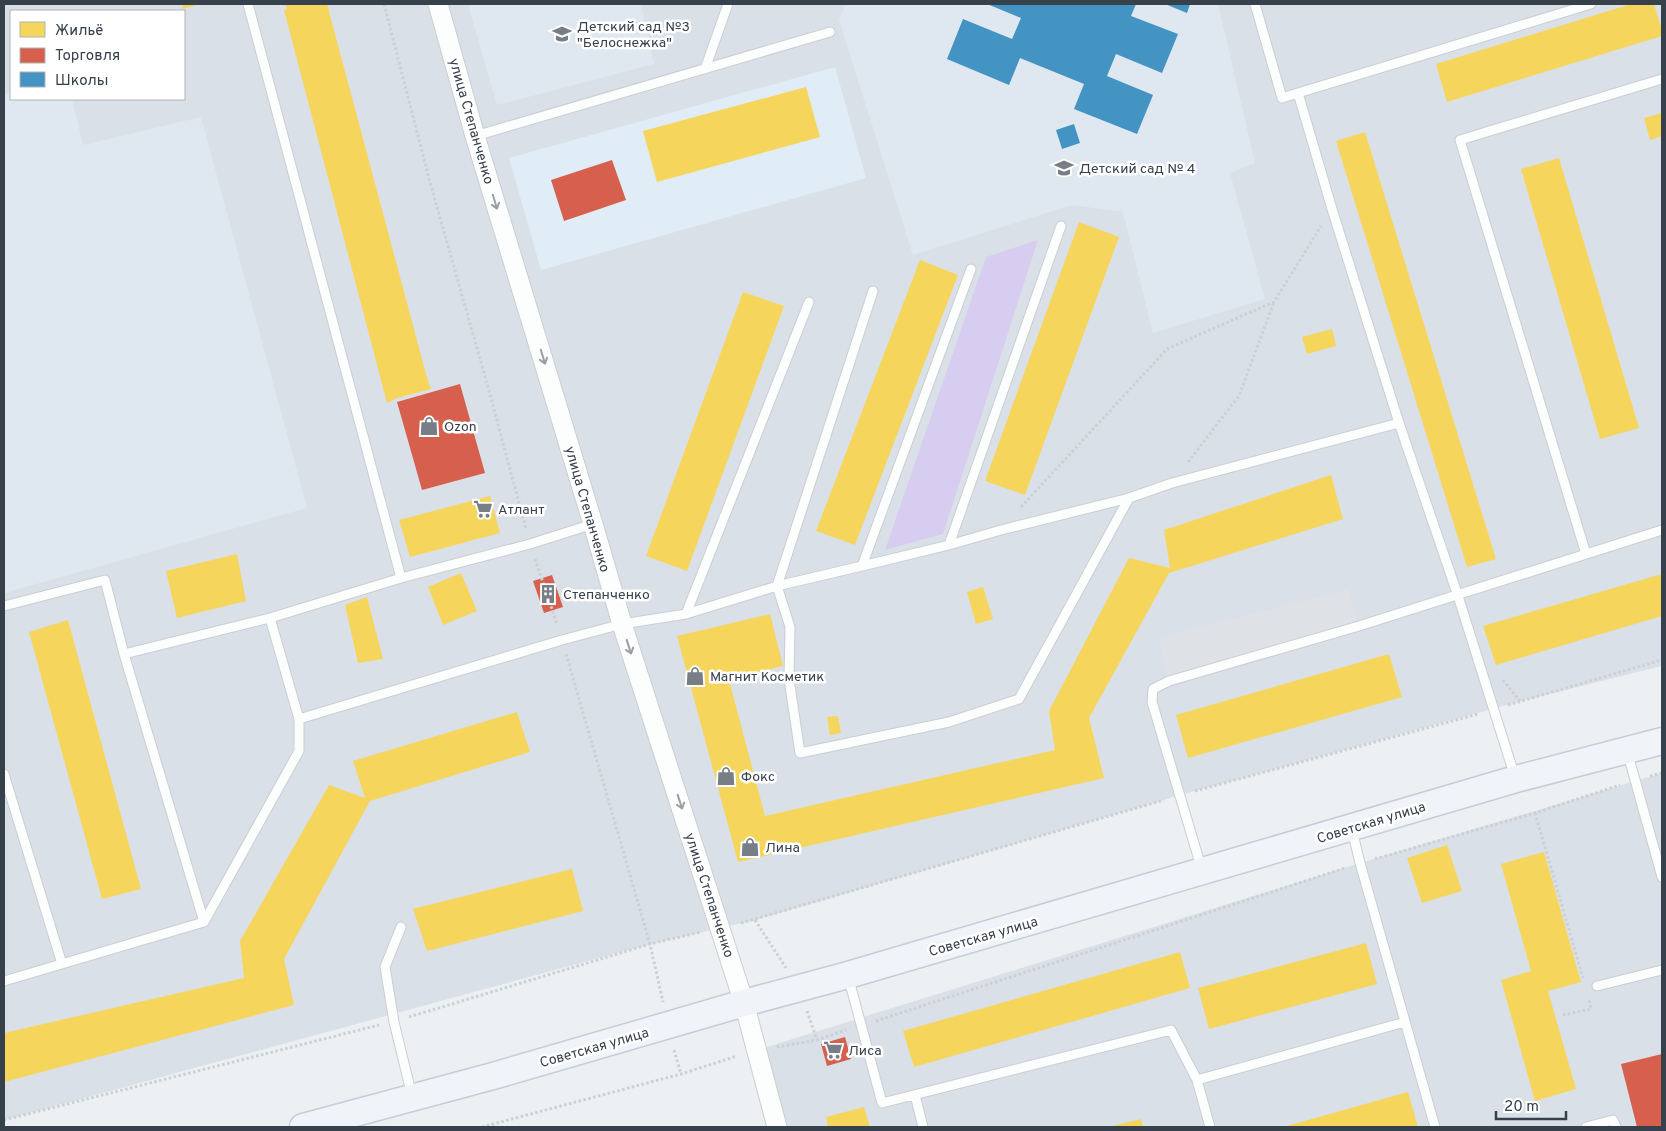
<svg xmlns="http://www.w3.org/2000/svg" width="1666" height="1131" font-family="Overpass,sans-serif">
	<rect width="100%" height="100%" fill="#edf0f3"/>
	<path fill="#dae0e7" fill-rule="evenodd" d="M 4,4 L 1662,4 L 1662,666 L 1521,701 L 1180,795 L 755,920 L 650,944 L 4,1120 ZM 11,11 L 184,11 L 184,99 L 11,99 Z
		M 1662,773 L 1662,1127 L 777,1127 L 757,1050 L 1360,863 Z"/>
	<path fill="#e0ecf6" d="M 835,67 L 866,178 L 541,270 L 509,158 Z"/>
	<path fill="#dfe7f1" d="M 468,4 L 641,4 L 654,64 L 497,105 Z
		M 845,4 L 1218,4 L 1255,163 L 1230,173 L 1265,299 L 1153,333 L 1123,212 L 1072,205 L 913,255 L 839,20 Z
		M 11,93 L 11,99 L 72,99 L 83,145 L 201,117 L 307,508 L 4,593 L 4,95 Z"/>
	<path fill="#d6cdf0" d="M 1038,240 L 943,534 L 885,550 L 986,257 Z"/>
	<path fill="#dee1e5" d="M 1348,589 L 1359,626 L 1169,681 L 1159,638 Z"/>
	<path fill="#f6d55c" d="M 182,4 L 200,4 L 183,9 Z
		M 285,4 L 327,4 L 426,374 L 431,389 L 397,398 L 387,403 L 284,10 L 287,9 Z
		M 1631,4 L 1654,4 L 1662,30 L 1662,36 L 1447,102 L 1436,64 Z
		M 806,87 L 820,137 L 657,182 L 643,131 Z
		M 1662,113 L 1662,136 L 1650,140 L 1644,118 Z
		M 1365,132 L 1496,559 L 1467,567 L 1336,141 Z
		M 1559,158 L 1639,428 L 1600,439 L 1521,169 Z
		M 1079,222 L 1119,237 L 1025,495 L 985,481 Z
		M 920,260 L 958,275 L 855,545 L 816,531 Z
		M 743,292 L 784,306 L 687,571 L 646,556 Z
		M 1332,329 L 1336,346 L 1307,354 L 1302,337 Z
		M 1331,475 L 1343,519 L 1169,573 L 1089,718 L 1104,778 L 738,862 L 677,636 L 770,614 L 783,666 L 729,680 L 765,816 L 1055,750 L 1049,711 L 1129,558 L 1170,568 L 1164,530 Z
		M 490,496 L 500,533 L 410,557 L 399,520 Z
		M 237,554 L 246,601 L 177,618 L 166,571 Z
		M 461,573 L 477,611 L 443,625 L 428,587 Z
		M 1662,574 L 1662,616 L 1496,665 L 1483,626 Z
		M 983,587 L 993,619 L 976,624 L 967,592 Z
		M 367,597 L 383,659 L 358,663 L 345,605 Z
		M 68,620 L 141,889 L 106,898 L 102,899 L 29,632 Z
		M 1389,654 L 1402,697 L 1188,758 L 1176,715 Z
		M 517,712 L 530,752 L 370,801 L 284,959 L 294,1005 L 4,1082 L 4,1033 L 244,978 L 240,941 L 329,785 L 365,798 L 353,761 Z
		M 838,716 L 841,733 L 830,735 L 827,717 Z
		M 1447,845 L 1462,891 L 1422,903 L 1407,858 Z
		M 1544,852 L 1581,982 L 1548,991 L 1576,1089 L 1535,1101 L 1501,980 L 1531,971 L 1501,864 Z
		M 572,869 L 583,911 L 427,951 L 413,909 Z
		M 1366,943 L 1377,984 L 1209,1029 L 1198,988 Z
		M 1180,952 L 1190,988 L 914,1067 L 903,1031 Z
		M 1408,1092 L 1418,1127 L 1283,1127 Z
		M 864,1107 L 870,1127 L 828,1127 L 826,1117 Z
		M 1141,1119 L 1143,1127 L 1108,1127 Z"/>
	<path fill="#d6604d" d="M 612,160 L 626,200 L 564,221 L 551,180 Z
		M 460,384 L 485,473 L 422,490 L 397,402 Z
		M 552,575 L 563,607 L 544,613 L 533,581 Z
		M 845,1037 L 851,1059 L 827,1066 L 821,1044 Z
		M 1662,1054 L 1662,1127 L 1637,1127 L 1621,1064 Z"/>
	<path fill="#4393c3" d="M 987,4 L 1136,4 L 1131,16 L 1178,34 L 1162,73 L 1116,54 L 1107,76 L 1153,95 L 1137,134 L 1074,109 L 1084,84 L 1020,58 L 1009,85 L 947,59 L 963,19 L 1012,39 L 1021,18 Z
		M 1165,4 L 1190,4 L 1187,13 Z
		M 1074,124 L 1080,143 L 1062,149 L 1056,130 Z"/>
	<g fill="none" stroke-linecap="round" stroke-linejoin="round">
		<g stroke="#caced2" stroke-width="11">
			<path id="lane" d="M 248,4 L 401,578
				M 1255,4 L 1282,98 L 1298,93 L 1332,209 L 1399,423 L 1458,596 L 1515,777
				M 705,69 L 728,4
				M 1298,93 L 1591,4
				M 475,136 L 830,32
				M 873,291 L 777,586 L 790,627 L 789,679 L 800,753 L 949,722 L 1019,699 L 1129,498
				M 949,545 L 1061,226
				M 1586,554 L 1460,140 L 1662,79
				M 862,566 L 971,269
				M 4,606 L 105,580 L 124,654
				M 686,614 L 809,302
				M 270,618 L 401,578 L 530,544 L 593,524
				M 1627,751 L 1662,877
				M 4,774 L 62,964
				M 1352,830 L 1360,863 L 1435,1127
				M 1202,870 L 1152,702 L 1153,689 L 1169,681 L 1359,626 L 1662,530
				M 204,922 L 299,751 L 299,719
				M 401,927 L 385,967 L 394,1022 L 412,1096
				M 848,976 L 882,1103 L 1171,1030 L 1197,1080 L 1405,1022
				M 4,981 L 204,922 L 124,654 L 270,618 L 299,719 L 562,640 L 622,624 L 686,614 L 777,586 L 862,566 L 949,545 L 1001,530 L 1129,498 L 1172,483 L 1399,423
				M 1597,986 L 1662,970
				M 1197,1080 L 1210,1127
				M 915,1095 L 923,1127
				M 1586,1127 L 1613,1120 L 1616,1127"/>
		</g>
		<g stroke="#caced2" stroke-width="21">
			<path id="street" d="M 438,4 L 475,136 L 593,524 L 622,624 L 744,1003 L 777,1127"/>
		</g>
		<g stroke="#c6cdd6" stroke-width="29">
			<path id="secondary" d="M 303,1127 L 493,1076 L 744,1003 L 848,975 L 1516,779 L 1662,741"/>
		</g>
		<path stroke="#cbd0d3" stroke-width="3" stroke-dasharray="2.5 2.5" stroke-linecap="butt" d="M 384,4 L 431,186 L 488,387 L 526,529
			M 1188,462 L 1239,396 L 1274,302
			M 1021,507 L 1167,349 L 1274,302 L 1321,226
			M 535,559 L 557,624
			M 566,654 L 650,944 L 663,1002
			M 1503,680 L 1520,701
			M 1508,705 L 1662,660
			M 1650,776 L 1662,773
			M 1195,791 L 1478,714
			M 1535,813 L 1583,978
			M 1375,859 L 1535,813 L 1620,785
			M 755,920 L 786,968
			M 741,923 L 1164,800
			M 807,1011 L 817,1040
			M 1563,1015 L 1591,1009 L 1589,999
			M 409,1017 L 650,944 L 701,932
			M 876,1021 L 1345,868
			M 777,1047 L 817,1040 L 846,1030
			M 674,1050 L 681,1074
			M 4,1120 L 379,1025
			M 482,1127 L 681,1074 L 737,1056"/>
		<use href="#lane" stroke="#fcfdfd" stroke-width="9"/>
		<use href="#street" stroke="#fcfdfd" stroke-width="19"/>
		<use href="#secondary" stroke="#f0f3f7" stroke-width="26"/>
	</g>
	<defs><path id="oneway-shaft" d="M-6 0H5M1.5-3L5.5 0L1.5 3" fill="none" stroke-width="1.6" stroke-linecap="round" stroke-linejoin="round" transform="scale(1.25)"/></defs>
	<g stroke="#9a9fa4">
		<use href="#oneway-shaft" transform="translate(495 202) rotate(73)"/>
		<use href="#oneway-shaft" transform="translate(543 357) rotate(73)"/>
		<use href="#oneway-shaft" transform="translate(629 647) rotate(72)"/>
		<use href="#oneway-shaft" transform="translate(680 802) rotate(72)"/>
	</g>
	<defs>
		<g id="school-bare" transform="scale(1.5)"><path d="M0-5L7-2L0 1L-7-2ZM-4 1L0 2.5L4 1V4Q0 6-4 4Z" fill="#777e86" stroke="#fff" stroke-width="2.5" paint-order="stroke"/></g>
		<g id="shop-bare" transform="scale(1.5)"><path d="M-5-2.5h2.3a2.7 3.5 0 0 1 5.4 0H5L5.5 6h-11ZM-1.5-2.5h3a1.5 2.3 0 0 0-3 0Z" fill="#777e86" stroke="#fff" stroke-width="2.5" paint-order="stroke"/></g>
		<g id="supermarket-bare" transform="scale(1.5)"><path d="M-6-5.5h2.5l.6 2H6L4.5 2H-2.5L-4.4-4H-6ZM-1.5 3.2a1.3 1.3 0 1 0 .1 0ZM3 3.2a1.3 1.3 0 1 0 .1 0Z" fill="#777e86" stroke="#fff" stroke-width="2.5" paint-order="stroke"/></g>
		<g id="building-bare" transform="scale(1.5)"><path d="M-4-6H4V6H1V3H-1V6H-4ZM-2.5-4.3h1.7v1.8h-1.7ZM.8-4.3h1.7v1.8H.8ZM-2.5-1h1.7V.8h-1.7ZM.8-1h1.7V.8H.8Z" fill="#777e86" stroke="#fff" stroke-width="2.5" paint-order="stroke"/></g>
	</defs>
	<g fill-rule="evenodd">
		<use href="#school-bare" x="562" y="34"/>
		<use href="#school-bare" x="1064" y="168"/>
		<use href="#shop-bare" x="429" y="426"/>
		<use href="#supermarket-bare" x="483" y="509"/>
		<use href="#building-bare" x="548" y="594"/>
		<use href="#shop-bare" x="695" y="676"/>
		<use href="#shop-bare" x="726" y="776"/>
		<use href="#shop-bare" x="750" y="847"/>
		<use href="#supermarket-bare" x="833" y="1050"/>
	</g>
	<g text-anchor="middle" stroke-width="5" stroke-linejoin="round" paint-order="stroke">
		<g font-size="14" fill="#37414b" stroke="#fff" text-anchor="start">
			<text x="577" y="31">Детский сад №3<tspan x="577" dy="16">"Белоснежка"</tspan></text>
			<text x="1079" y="173">Детский сад № 4</text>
			<text x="444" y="431">Ozon</text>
			<text x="498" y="514">Атлант</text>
			<text x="563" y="599">Степанченко</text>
			<text x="710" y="681">Магнит Косметик</text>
			<text x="741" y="781">Фокс</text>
			<text x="765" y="852">Лина</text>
			<text x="848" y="1055">Лиса</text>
		</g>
		<g font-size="14" fill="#37414b" stroke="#fff">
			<text transform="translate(472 121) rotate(74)" y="5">улица Степанченко</text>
			<text transform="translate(588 509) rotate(74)" y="5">улица Степанченко</text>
			<text transform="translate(1371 822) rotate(-17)" y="5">Советская улица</text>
			<text transform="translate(710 895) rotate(72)" y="5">улица Степанченко</text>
			<text transform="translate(983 936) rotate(-16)" y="5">Советская улица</text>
			<text transform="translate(594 1047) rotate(-16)" y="5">Советская улица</text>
		</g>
	</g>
	<rect width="1666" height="1131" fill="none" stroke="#37414b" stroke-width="10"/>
	<rect x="10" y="10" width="175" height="90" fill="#ffffff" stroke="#afb3b7"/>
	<rect x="20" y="22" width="25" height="15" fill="#f6d55c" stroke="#afb3b7"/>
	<text x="55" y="35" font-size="15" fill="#37414b">Жильё</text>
	<rect x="20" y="48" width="25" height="15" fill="#d6604d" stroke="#afb3b7"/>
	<text x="55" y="60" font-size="15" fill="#37414b">Торговля</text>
	<rect x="20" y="72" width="25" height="15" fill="#4393c3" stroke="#afb3b7"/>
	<text x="55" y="85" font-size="15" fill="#37414b">Школы</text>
	<path d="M1496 1111v8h70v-8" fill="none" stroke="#37414b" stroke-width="2.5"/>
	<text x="1504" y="1111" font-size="15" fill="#37414b" stroke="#ffffff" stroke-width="4" paint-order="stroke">20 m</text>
</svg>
